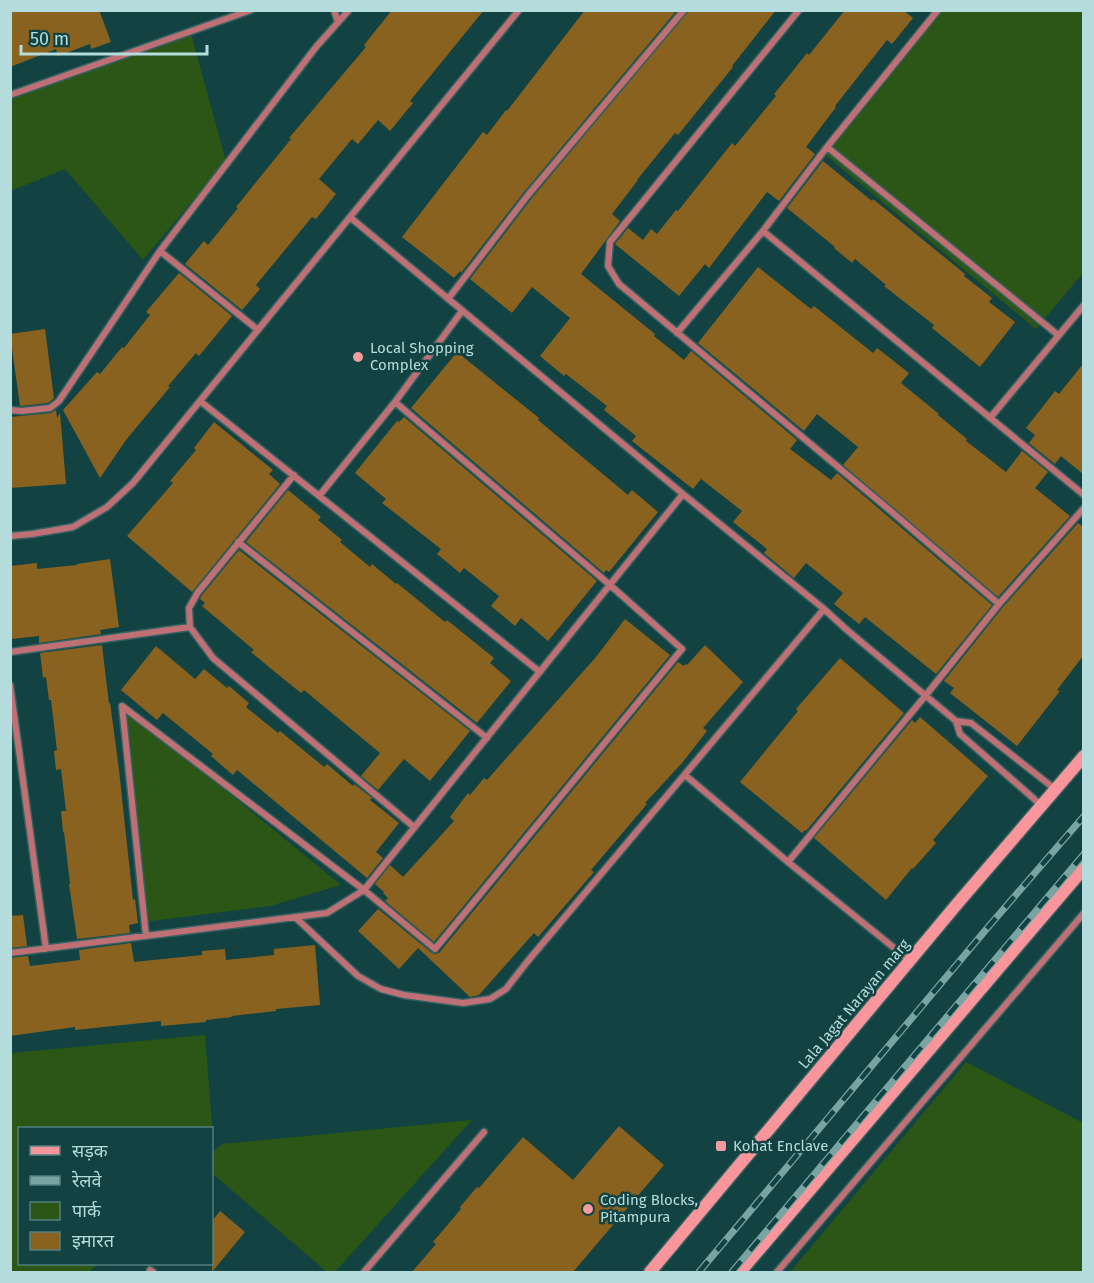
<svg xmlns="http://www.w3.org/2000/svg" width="1094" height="1283" font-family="'Fira Sans','Noto Sans Devanagari',sans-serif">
	<rect width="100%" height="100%" fill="#124242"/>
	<path fill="#2c5615" d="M 938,11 L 1083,11 L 1083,273 L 1036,329 L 823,153 Z
		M 191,34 L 226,161 L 143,260 L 65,169 L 11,191 L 10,93 Z
		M 122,706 L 136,717 L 341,885 L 270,906 L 144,922 Z
		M 205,1035 L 213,1137 L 212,1139 L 212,1128 L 20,1128 L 20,1264 L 98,1264 L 89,1272 L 11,1272 L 11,1053 Z
		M 966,1062 L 1083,1123 L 1083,1272 L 790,1272 Z
		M 472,1120 L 335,1272 L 327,1272 L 212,1173 L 212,1153 L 222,1144 Z"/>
	<path fill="#8a6220" d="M 10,10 L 99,10 L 111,42 L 91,49 L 90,44 L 58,56 L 56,49 L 10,67 Z
		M 392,10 L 484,10 L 410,101 L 413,103 L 390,131 L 378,120 L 358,144 L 352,139 L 319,179 L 336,194 L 316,219 L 312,217 L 256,285 L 260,289 L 242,310 L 185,264 L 204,241 L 208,245 L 238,208 L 236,207 L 291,139 L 289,138 L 366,47 L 364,45 Z
		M 585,10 L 677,10 L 524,192 L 461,273 L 460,271 L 454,278 L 402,237 L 483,132 L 487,135 L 506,110 L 507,111 Z
		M 689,10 L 776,10 L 732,66 L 733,67 L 678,135 L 675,133 L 637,180 L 638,180 L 612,214 L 620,221 L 581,274 L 655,334 L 654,336 L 684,360 L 691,351 L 797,440 L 790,449 L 831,480 L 837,473 L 992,605 L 936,674 L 865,617 L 859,624 L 834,604 L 843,593 L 806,563 L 794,578 L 764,553 L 767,549 L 733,522 L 742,511 L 701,479 L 693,489 L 632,441 L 636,436 L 604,410 L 607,406 L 566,374 L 564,376 L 540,356 L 570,318 L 532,287 L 512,313 L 470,279 L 532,198 Z
		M 845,10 L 903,10 L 913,18 L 892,44 L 887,40 L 835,106 L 836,107 L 806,147 L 815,154 L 779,201 L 767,192 L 709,268 L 705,264 L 679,296 L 615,244 L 628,228 L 643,240 L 651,229 L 657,234 L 676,210 L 678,211 L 732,143 L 735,146 L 776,96 L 774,94 L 792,72 L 807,53 L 809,55 Z
		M 823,161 L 872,201 L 873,199 L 965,274 L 964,276 L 992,298 L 989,302 L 1015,322 L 980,367 L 932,328 L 934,325 L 884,286 L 886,285 L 855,259 L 852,263 L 834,248 L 835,247 L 787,208 Z
		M 758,267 L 811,309 L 814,306 L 873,353 L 877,348 L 909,373 L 901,383 L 939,414 L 938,415 L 967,439 L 966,441 L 1006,472 L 1022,451 L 1048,472 L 1035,488 L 1070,516 L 998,597 L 843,465 L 858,447 L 817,414 L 804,431 L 698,343 Z
		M 179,273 L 232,316 L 199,356 L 196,353 L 168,386 L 170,387 L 126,440 L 100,478 L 63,410 L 97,372 L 100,374 L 122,347 L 124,348 L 150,315 L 146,312 Z
		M 45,329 L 54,398 L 48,403 L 20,406 L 10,334 Z
		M 457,352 L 539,418 L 538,420 L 628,495 L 632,490 L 658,512 L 609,572 L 606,570 L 604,573 L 411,408 Z
		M 1083,364 L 1083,474 L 1061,456 L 1055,464 L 1029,443 L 1035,435 L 1026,428 L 1055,391 L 1059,394 Z
		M 56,410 L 57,418 L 60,413 L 66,484 L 10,488 L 10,417 L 51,413 Z
		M 404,417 L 597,581 L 548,641 L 521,618 L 515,626 L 491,606 L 499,596 L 464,568 L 460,573 L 437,554 L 441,549 L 382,503 L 386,499 L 355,473 L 397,421 L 399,422 Z
		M 214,422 L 273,470 L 269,474 L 280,484 L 192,592 L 127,536 L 173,483 L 170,481 L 196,450 L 194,448 Z
		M 288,490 L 321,517 L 318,520 L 342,540 L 340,542 L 370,567 L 372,564 L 396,584 L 397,583 L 445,622 L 447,620 L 494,658 L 490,663 L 511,681 L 477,723 L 246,542 Z
		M 1078,523 L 1083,527 L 1083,656 L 1057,690 L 1060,691 L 1017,746 L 950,693 L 954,688 L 944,681 L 1003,607 Z
		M 239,550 L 470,731 L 430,781 L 404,759 L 378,790 L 361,776 L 380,753 L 304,690 L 301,693 L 275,672 L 251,652 L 254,650 L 202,606 L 205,603 L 200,599 L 202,595 Z
		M 110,559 L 119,627 L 100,630 L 101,634 L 39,643 L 39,636 L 12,639 L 10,627 L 10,566 L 37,563 L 37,569 L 77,565 L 77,564 Z
		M 625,619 L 670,655 L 434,942 L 385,901 L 388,898 L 383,893 L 384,892 L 375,884 L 390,865 L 403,877 L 454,821 L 450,817 L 468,793 L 470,795 L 484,778 L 487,780 L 596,657 Z
		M 102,645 L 109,704 L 110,702 L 119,770 L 133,900 L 135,899 L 138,923 L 129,925 L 130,933 L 77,939 L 69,884 L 70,884 L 64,832 L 63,832 L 61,811 L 66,811 L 61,769 L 56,770 L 54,751 L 57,750 L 51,700 L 49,700 L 46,677 L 43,678 L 40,653 Z
		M 705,645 L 743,682 L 703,728 L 707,731 L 682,763 L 645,803 L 647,804 L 591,870 L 594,872 L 538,937 L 534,933 L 479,995 L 470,997 L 418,948 L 399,969 L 358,931 L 378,909 L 432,953 L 435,954 L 439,953 L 678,662 L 684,666 L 686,664 L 687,665 Z
		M 156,646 L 195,679 L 204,669 L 227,688 L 229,686 L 249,703 L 246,707 L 278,733 L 280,731 L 324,767 L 327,764 L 353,786 L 354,784 L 372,798 L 370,800 L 399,823 L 376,852 L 383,858 L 367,878 L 237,770 L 233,775 L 211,756 L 213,754 L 163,713 L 157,720 L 121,690 Z
		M 840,658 L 904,713 L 806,831 L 805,830 L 802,833 L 740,782 L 798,711 L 796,709 Z
		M 920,717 L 988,776 L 933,840 L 936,843 L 913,869 L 912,868 L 886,900 L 814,838 L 912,720 L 915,723 Z
		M 23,915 L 27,946 L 10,948 L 10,916 Z
		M 131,943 L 134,962 L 202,955 L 202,951 L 225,949 L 226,960 L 274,955 L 274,949 L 315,945 L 320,1005 L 276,1009 L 276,1011 L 231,1016 L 232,1017 L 206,1020 L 206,1022 L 161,1026 L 161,1021 L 75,1030 L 75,1027 L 10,1036 L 10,958 L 28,956 L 30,966 L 80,960 L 79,950 Z
		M 619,1126 L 664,1165 L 573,1272 L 412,1272 L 436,1244 L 433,1242 L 461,1209 L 460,1207 L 477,1187 L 479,1188 L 523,1137 L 573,1180 Z
		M 220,1211 L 245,1232 L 212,1272 L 212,1221 Z"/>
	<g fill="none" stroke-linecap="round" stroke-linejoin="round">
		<g stroke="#326161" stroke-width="9">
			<path id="minor" d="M 334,10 L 338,22
				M 799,10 L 610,242 L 608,266 L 619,284 L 886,507 L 999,604
				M 938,10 L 827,147 L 1058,335
				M 10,95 L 251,10
				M 351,218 L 683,494 L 824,609 L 847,630 L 956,721 L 971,723 L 1055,789
				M 763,231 L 1084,495
				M 160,251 L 258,330
				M 448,299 L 528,195 L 684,10
				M 677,333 L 763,231 L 827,147
				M 200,401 L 540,672
				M 10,410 L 22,411 L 50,408 L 59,401 L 160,251 L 316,47 L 349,10
				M 990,418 L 1084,305
				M 294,475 L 198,592 L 189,608 L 190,627 L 213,658 L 414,827
				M 319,496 L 395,402 L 462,311
				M 10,536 L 32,534 L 73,527 L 107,507 L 133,483 L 519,10
				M 238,542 L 487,738
				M 10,652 L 190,627
				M 10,685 L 46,949
				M 956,721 L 960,734 L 1041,805
				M 685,775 L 788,862 L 909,960
				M 788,862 L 926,695 L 999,604 L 1084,508
				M 295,917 L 358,976 L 381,989 L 404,995 L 463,1003 L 490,999 L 506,989 L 527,962 L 824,609
				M 146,936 L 122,706 L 364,890 L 435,949 L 682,649 L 610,585 L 395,402
				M 10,953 L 327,913 L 364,890 L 683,494
				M 150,1270 L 153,1272
				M 364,1272 L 484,1132
				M 777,1272 L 1084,913"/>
		</g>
		<g stroke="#326161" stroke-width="15">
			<path id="secondary" d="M 650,1272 L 957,904 L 1084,756
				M 740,1272 L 1084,868"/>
		</g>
		<use href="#minor" stroke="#be7075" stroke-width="6"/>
		<use href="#secondary" stroke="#f9969c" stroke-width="12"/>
		<g stroke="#79a4a4" stroke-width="7">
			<path id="rail" d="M 699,1272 L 989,926 L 1084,816
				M 732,1272 L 1084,854"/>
		</g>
		<use href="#rail" stroke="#124242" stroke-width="4.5" stroke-dasharray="14" stroke-linecap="butt"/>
	</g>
	<g fill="#f49b9f" stroke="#124242" stroke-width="2">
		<circle cx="358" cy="357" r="6"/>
		<rect x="715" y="1140" width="12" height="12" rx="3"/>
		<circle cx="588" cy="1209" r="6"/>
	</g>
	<g text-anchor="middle" stroke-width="5" stroke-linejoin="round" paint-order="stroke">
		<g font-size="15" fill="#b4dcdc" stroke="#124242" text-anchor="start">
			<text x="370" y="353">Local Shopping<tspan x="370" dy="17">Complex</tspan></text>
			<text x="733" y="1151">Kohat Enclave</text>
			<text x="600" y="1205">Coding Blocks,<tspan x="600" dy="17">Pitampura</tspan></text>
		</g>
		<g font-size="15" fill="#b4dcdc" stroke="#124242">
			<text transform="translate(854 1004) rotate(-50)" y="5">Lala Jagat Narayan marg</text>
		</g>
	</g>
	<rect width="1094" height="1283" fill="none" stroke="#b4dcdc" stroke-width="24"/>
	<rect x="18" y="1127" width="195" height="138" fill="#124242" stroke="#538080" stroke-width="1.5"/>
	<rect x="30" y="1146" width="30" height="9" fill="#f9969c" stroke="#538080" stroke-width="1.5"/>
	<text x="72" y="1157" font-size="18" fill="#b4dcdc">सड़क</text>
	<rect x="30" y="1176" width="30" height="9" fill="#79a4a4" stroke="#538080" stroke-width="1.5"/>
	<text x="72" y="1187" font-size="18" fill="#b4dcdc">रेलवे</text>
	<rect x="30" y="1202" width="30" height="18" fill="#2c5615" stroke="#538080" stroke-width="1.5"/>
	<text x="72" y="1217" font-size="18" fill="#b4dcdc">पार्क</text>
	<rect x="30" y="1232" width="30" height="18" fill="#8a6220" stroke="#538080" stroke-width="1.5"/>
	<text x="72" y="1247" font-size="18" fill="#b4dcdc">इमारत</text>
	<path d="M21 45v9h186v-9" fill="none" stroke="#b4dcdc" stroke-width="3"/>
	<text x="30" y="45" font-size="18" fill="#b4dcdc" stroke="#124242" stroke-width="4.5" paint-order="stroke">50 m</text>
</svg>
